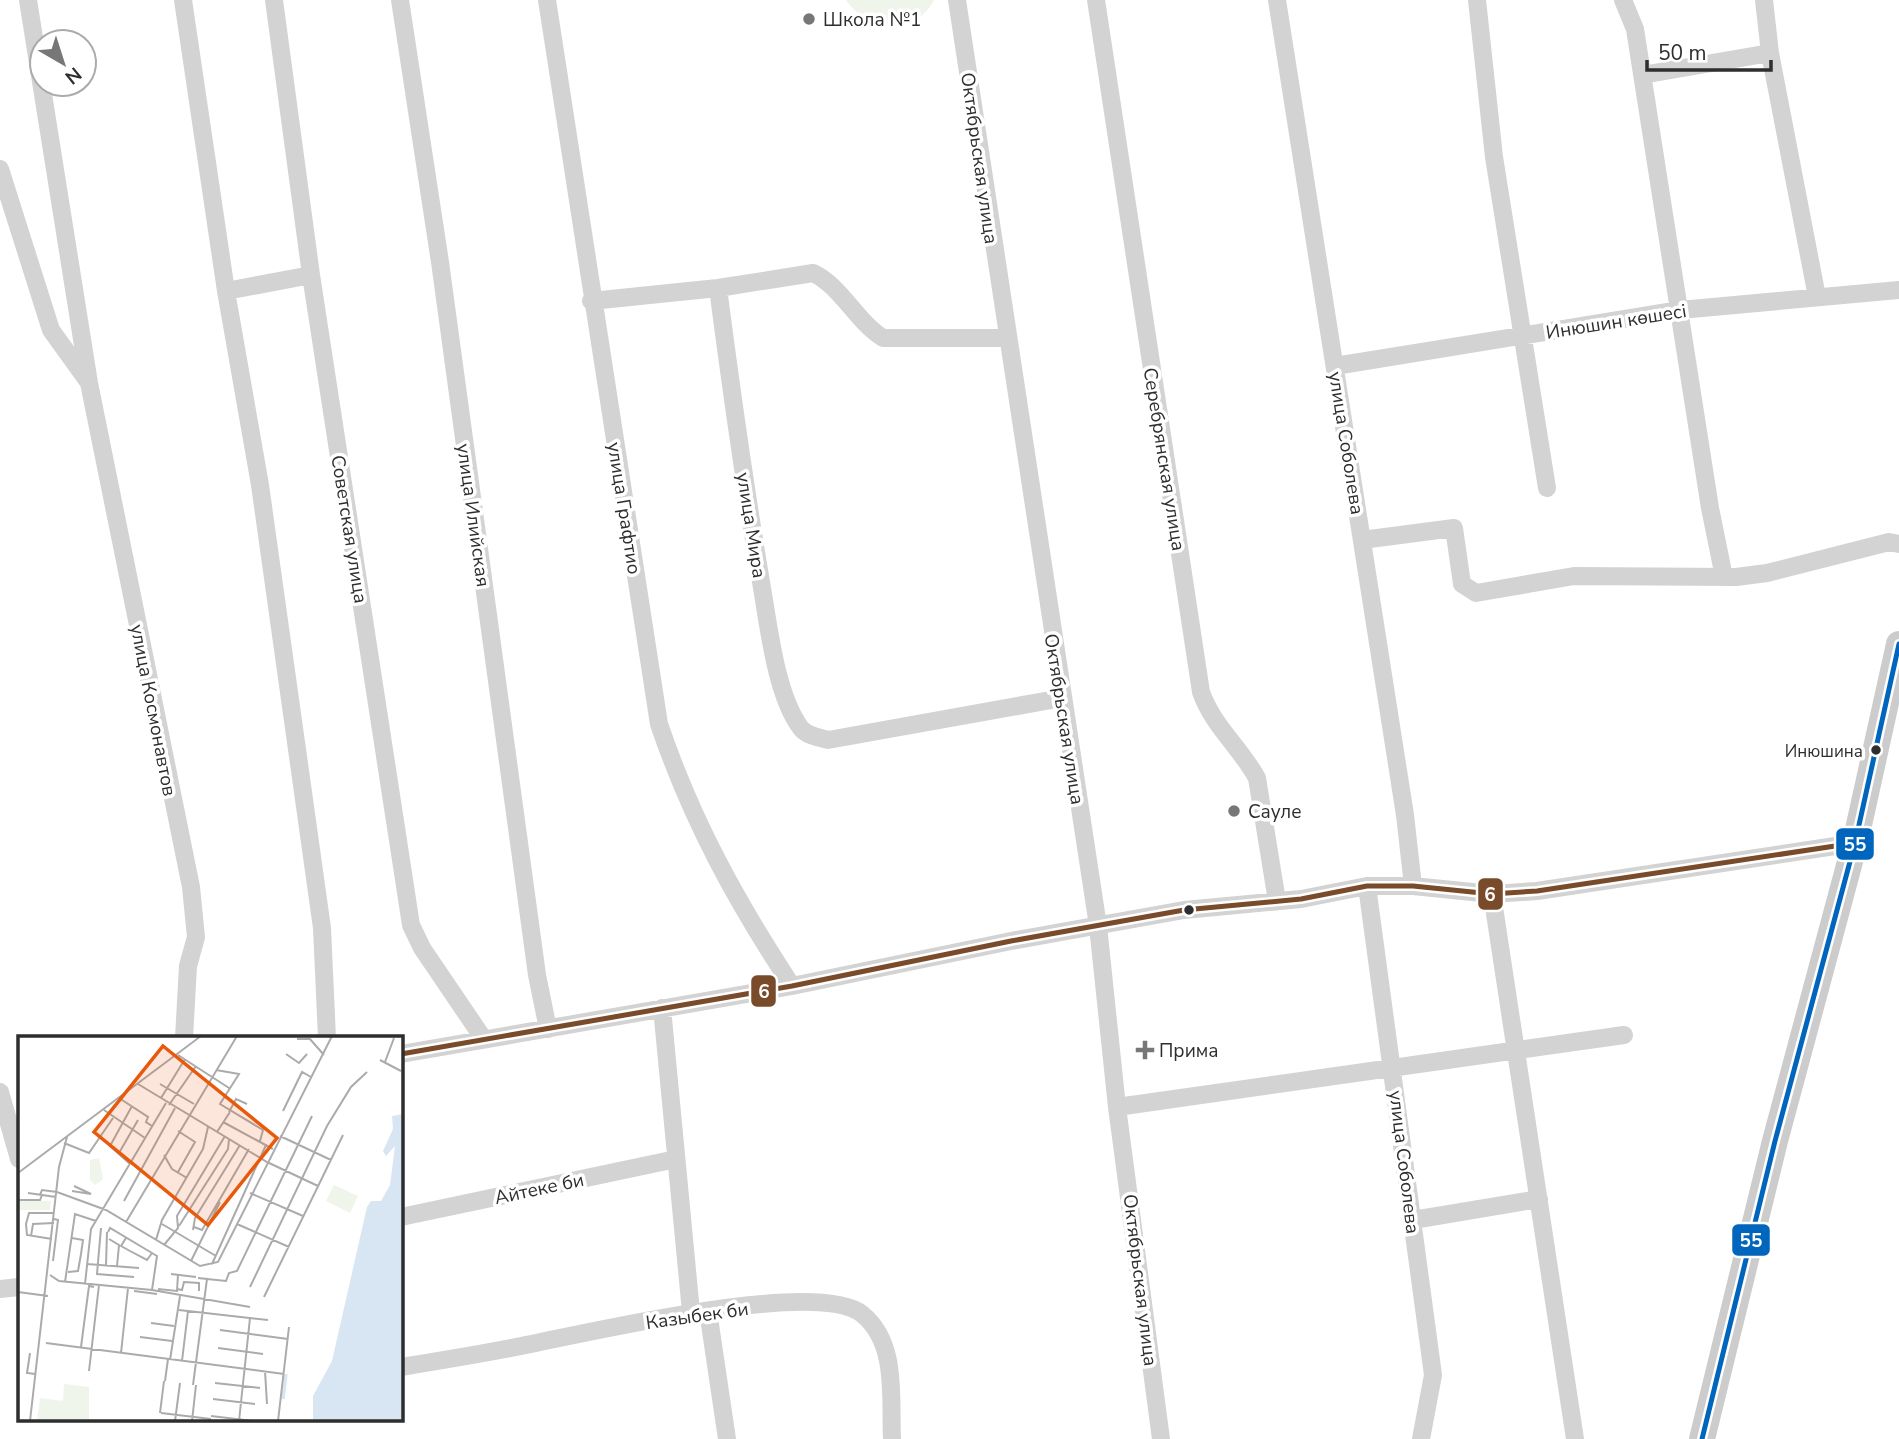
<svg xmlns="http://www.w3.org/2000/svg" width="1899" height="1439" font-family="'Nunito Sans',sans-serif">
	<rect width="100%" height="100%" fill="#fff"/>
	<path fill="#eff5eb" d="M 846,0 L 934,0 C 915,37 867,31 846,0 Z"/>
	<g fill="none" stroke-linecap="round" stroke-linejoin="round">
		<path stroke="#d3d3d3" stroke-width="18" d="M 28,0 L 89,383 L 191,887 L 196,937 L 188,966 L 184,1038
			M 183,0 L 226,291 L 260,485 L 322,928 L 327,1038
			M 274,0 L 311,275 L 411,925 L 422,948 L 483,1038
			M 400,0 L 440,262 L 537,975 L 548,1029
			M 547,0 L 659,724 C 692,821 736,901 792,986
			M 957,0 L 1098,926 L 1117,1107 L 1161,1439
			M 1096,0 L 1201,692 C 1213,726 1240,747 1257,778 L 1277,901
			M 1277,0 L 1405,815 L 1413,886
			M 1477,0 L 1494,157 L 1547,488
			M 1623,0 L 1635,29 L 1710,508 L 1724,577
			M 1764,0 L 1770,53 L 1817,297
			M 1642,75 L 1770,53
			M 0,169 L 51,330 L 87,380
			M 718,288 C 731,388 745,488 762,588 C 769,628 776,694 800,727 C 806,736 818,737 828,740 L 1062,698
			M 226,291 L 311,275
			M 591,301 L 718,288 L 813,273 C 841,286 856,321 883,338 L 1006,338
			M 1335,366 L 1680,310 L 1899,290
			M 1362,540 L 1454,528 L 1462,584 L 1476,593 L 1574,576 L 1736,577 L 1767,573 L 1889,542 L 1899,544
			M 1367,886 L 1433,1375 L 1421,1439
			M 1492,894 L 1575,1439
			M 662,1008 L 691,1312
			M 401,1054 L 792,986 L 1011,941 L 1184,910 L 1301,899 L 1367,886 L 1413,886 L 1492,894 L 1537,891 L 1855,843
			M 0,1092 L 19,1159
			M 1117,1107 L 1624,1035
			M 401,1217 L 676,1159
			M 1413,1220 L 1539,1199
			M 0,1289 L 19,1287
			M 708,1311 L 727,1439
			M 401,1367 C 438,1361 475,1355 511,1348 C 575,1336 815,1277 862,1314 C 898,1343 890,1397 892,1439"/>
		<path stroke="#ccc" stroke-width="26" d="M 1702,1439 L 1775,1141 L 1855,843 L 1899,644"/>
		<g stroke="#fff" stroke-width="10">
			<path id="bus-1" d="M 1702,1439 L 1775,1141 L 1855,843 L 1899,644"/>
		</g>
		<g stroke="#fff" stroke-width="10">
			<path id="bus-2" d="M 401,1054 L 792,986 L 1011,941 L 1184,910 L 1301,899 L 1367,886 L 1413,886 L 1492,894 L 1537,891 L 1855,843"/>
		</g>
		<use href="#bus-1" stroke="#0065bd" stroke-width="5"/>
		<use href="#bus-2" stroke="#7a4b2a" stroke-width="5"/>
	</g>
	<g fill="#777" stroke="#fff" stroke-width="2.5">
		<circle cx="809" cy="19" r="7"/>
		<circle cx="1234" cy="811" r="7"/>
		<path d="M1141.5 1039.5h7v7h7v7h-7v7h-7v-7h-7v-7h7z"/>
	</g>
	<g fill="#2e2e2e" stroke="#fff" stroke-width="2.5">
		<circle cx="1876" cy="750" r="6"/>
		<circle cx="1189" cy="910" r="6"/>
	</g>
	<g text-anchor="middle" stroke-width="7" stroke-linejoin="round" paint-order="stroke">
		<g font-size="17" fill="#2e2e2e" stroke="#fff" text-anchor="end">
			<text x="1863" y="757">Инюшина</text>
		</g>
		<g font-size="19" fill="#2e2e2e" stroke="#fff" text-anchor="start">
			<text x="823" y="26">Школа №1</text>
			<text x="1248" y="818">Сауле</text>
			<text x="1159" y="1057">Прима</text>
		</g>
		<g font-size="19" fill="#2e2e2e" stroke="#fff">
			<text transform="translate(980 158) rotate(82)" y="7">Октябрьская улица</text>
			<text transform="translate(1616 321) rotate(-9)" y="7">Инюшин көшесі</text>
			<text transform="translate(1347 443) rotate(81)" y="7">улица Соболева</text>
			<text transform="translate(1165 459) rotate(81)" y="7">Серебрянская улица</text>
			<text transform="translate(625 508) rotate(81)" y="7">улица Графтио</text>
			<text transform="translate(474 515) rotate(82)" y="7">улица Илийская</text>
			<text transform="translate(752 525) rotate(81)" y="7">улица Мира</text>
			<text transform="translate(350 529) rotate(81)" y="7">Советская улица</text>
			<text transform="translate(154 710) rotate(79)" y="7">улица Космонавтов</text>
			<text transform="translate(1065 719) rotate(81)" y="7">Октябрьская улица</text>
			<text transform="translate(1405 1162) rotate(83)" y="7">улица Соболева</text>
			<text transform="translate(539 1188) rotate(-12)" y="7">Айтеке би</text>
			<text transform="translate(1141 1280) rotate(83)" y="7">Октябрьская улица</text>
			<text transform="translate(697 1315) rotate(-8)" y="7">Казыбек би</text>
		</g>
	</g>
	<g transform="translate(18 1036)">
		<rect width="385" height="385" fill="#fff"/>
		<path d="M 81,122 L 85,143 L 77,149 L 72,144 L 72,124 ZM 316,149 L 340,160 L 332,177 L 308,165 ZM 0,165 L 33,165 L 32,174 L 0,174 ZM 46,348 L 71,351 L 71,385 L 19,385 L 22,362 L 45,365 Z" fill="#eff5eb"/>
		<path d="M 385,78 L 385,385 L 295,385 L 295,360 L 314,325 L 349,171 L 353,165 L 363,165 L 372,149 L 377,110 L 368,120 L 365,115 L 375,93 L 374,80 Z" fill="#d8e5f2"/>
		<path fill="none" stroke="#d8e5f2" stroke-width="3.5" d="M 265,363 L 268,338"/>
		<path fill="none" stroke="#ababab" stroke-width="2" d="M 279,3 L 292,3 L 306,19M 268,18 L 281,27 L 289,18M 160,19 L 211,52M 362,24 L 383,35M 367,26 L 376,2M 198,34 L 221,38 L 202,68 L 245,94 L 242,105M 120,48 L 249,126 L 300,150M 142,48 L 176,68M 101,62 L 130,81 L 128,86 L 134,90M 143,62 L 167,23M 151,69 L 178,30M 86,74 L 127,102M 265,75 L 284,36 L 293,41M 211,76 L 218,63 L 229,68M 205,86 L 255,113M 160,95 L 177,106 L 160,136M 199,96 L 212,76M 262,100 L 313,124M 46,107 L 71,117 L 95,82M 101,117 L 120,84M 146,119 L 154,133 L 169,142M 112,128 L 92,110 L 114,70M 0,137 L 183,0M 54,155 L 73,158 L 56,150M 10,157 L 38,161M 232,157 L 285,180M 22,159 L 24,154 L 39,156 L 88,174 L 182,230 L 200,226 L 314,0M 0,164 L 22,164 L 24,159M 106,165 L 157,72M 108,186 L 219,0M 144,188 L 198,220M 219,188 L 271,211M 161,190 L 210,113 L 211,103M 176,191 L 184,194 L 231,113M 83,192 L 79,238 L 116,241M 175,194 L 177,182 L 222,109M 90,196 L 92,192 L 134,217M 13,200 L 15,188 L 36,187M 108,202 L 103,210 L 112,215 L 129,224 L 134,217M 34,203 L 9,199 L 8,188 L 11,177 L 36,177M 91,203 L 101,209 L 99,230M 138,204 L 144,184 L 185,113 L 190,91M 146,209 L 160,192 L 159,180 L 207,100M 35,225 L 40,184 L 36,183M 173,225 L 202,166M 69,228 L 121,232M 194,228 L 248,109M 88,229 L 89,196M 50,236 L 60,235 L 63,218 L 65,204 L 54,202M 153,238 L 178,241M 32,239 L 41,245 L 134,254 L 232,271M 189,243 L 208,245 L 211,237 L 219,235 L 294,80M 47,246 L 57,178 L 78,185M 67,248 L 73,193 L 148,67M 232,251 L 309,90 L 333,51 L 349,36M 140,253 L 159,255 L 160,238M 159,253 L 164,254 L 166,246 L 181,247 L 181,255M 134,254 L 139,220 L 134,217M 116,255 L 139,258M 0,256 L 30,260M 246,261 L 325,99M 161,274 L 250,284M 133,287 L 156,290M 202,294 L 270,303M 122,301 L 154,305M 28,307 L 266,338M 63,311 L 71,250 L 76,251M 200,312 L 245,318M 12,317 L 9,337 L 17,338M 103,317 L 110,252M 152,324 L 162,260M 164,325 L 170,275M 71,335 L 81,249M 247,335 L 249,368M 147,345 L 150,323M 197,347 L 242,352M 175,349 L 189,243 L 180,242M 195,363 L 237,368M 142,377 L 146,345M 143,377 L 193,383M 193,380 L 235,385M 12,385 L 41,131 L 49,101M 157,385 L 162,347M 174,385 L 178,349M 221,385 L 232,282M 260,385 L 271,291"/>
		<path fill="#e8590c" fill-opacity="0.15" stroke="#e8590c" stroke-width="3.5" d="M 145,10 L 259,102 L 190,189 L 76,96 Z"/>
		<rect width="385" height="385" fill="none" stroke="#2e2e2e" stroke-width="3.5"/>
	</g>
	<g stroke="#fff" stroke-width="2.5">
		<rect x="1835" y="827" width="40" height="34" rx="7" fill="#0065bd"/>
		<rect x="1477" y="877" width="27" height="34" rx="7" fill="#7a4b2a"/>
		<rect x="750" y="974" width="27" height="34" rx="7" fill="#7a4b2a"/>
		<rect x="1731" y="1223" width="40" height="34" rx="7" fill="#0065bd"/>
	</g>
	<g font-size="19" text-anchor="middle" font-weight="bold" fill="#fff">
		<text x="1855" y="851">55</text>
		<text x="1490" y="901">6</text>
		<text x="764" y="998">6</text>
		<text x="1751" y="1247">55</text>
	</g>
	<g transform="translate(63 63) rotate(141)"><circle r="33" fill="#ffffff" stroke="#ababab" stroke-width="2"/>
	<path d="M0-5L12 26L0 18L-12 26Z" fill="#777777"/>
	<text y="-10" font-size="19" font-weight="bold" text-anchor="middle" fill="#2e2e2e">N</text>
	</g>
	<path d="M1647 60v10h124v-10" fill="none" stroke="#2e2e2e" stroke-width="3.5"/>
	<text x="1658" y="60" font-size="21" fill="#2e2e2e" stroke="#ffffff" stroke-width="5" paint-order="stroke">50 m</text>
</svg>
